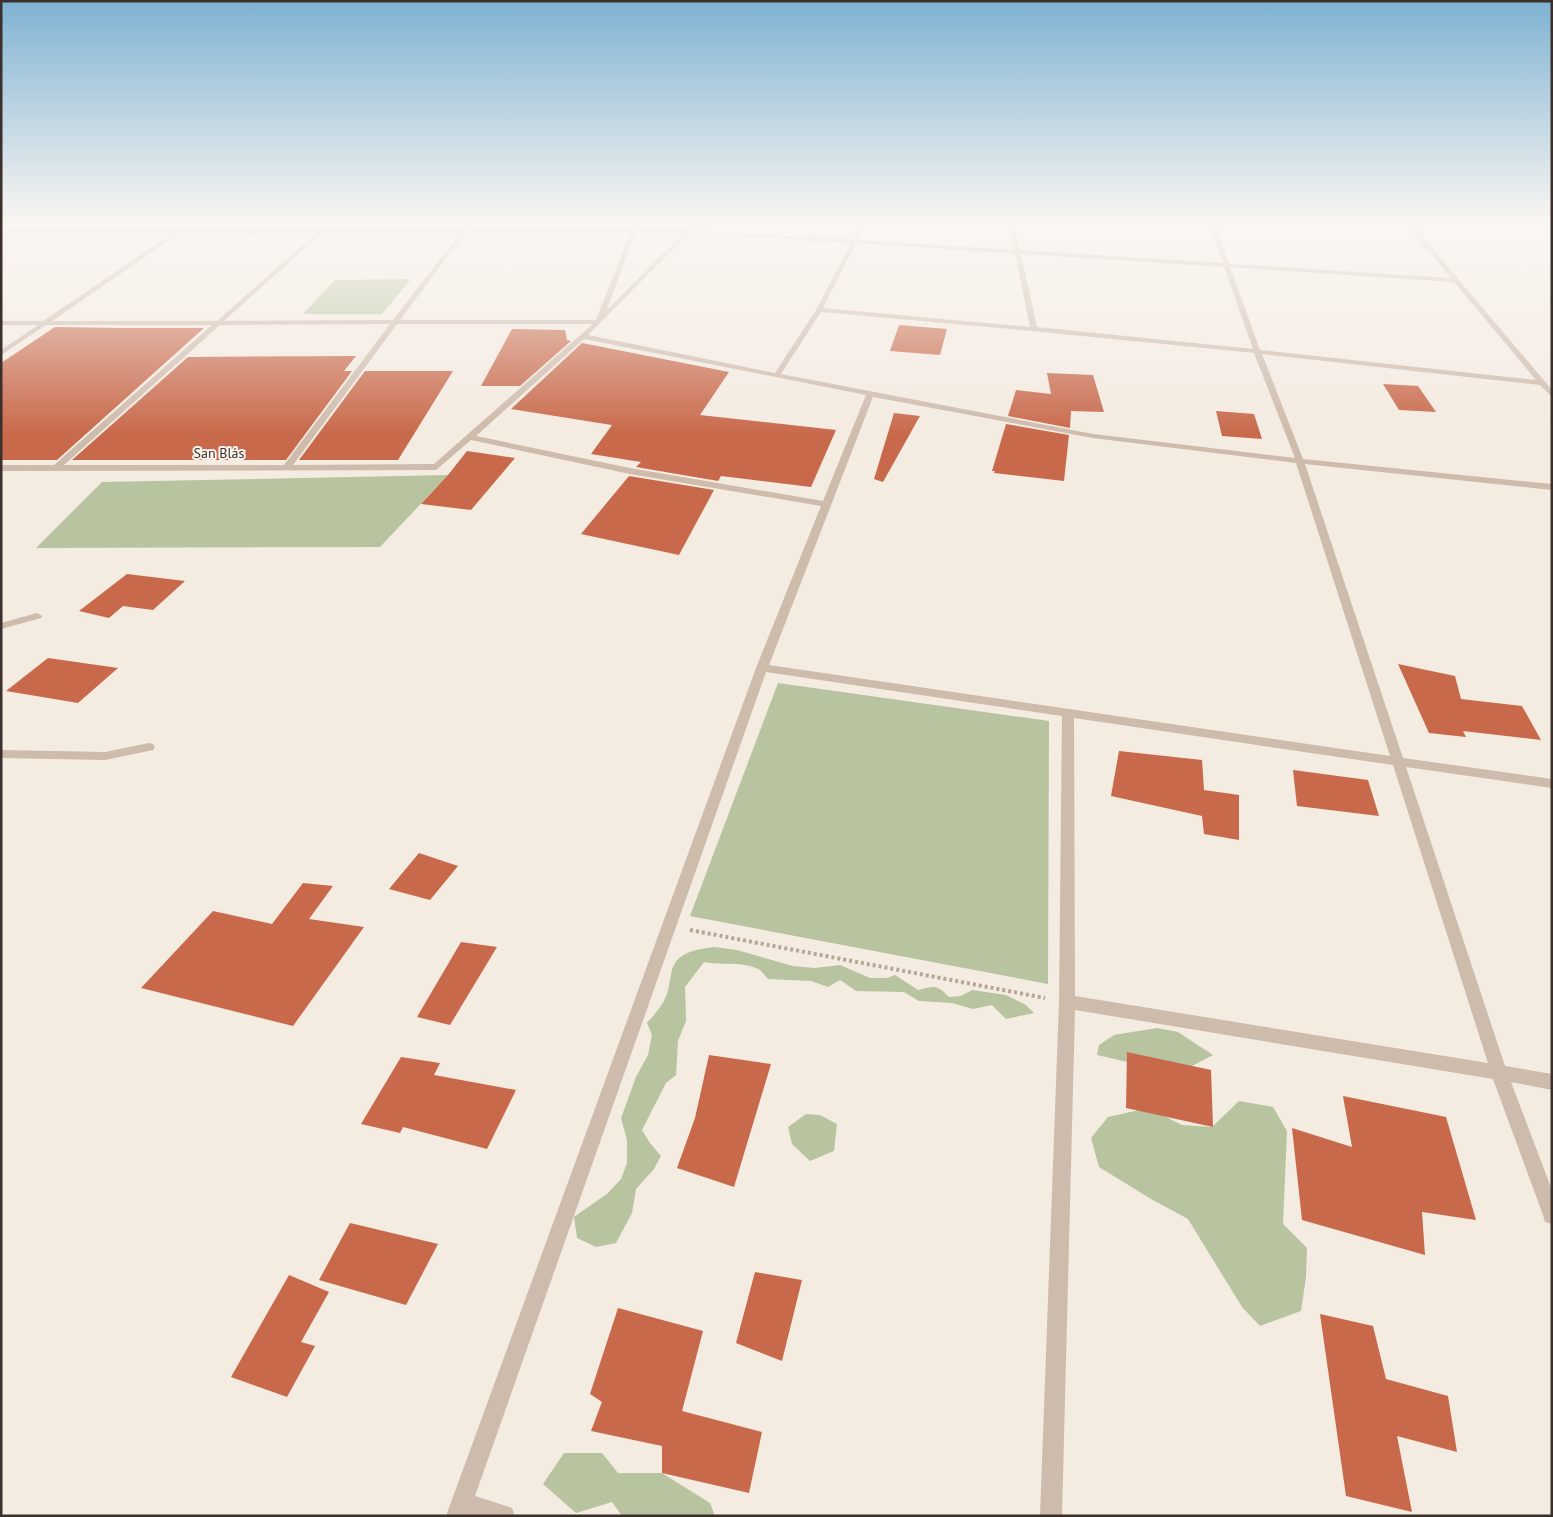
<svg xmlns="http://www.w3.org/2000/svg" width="1553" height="1517" font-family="'PT Sans',sans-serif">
	<rect width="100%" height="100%" fill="#f4ebe1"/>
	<path fill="#b8c4a0" d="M 411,279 L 382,314 L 303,314 L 335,280 Z
		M 448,475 L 380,547 L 36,548 L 102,482 Z
		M 778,683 L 1049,721 L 1048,984 L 690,916 Z
		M 714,947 L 737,950 L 793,966 L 815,968 L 840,965 L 870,978 L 887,978 L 895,975 L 918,990 C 935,986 936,984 949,997 L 961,996 L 972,990 L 1006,995 L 1026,1005 L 1034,1013 L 1006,1019 L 992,1005 L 973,1009 L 952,1003 L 919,1001 L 904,992 L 856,991 L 840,980 L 828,987 L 811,981 L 768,979 C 765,976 761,969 756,968 C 740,961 720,966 704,962 L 685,987 L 686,1021 L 678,1041 L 676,1075 L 666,1083 L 642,1130 L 650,1143 L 661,1156 L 654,1169 L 636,1189 L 632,1213 L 616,1243 L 596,1247 L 577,1238 L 574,1217 L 608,1193 L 621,1179 L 627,1163 L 627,1140 L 621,1118 L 636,1077 L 648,1055 L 652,1035 L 647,1023 C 656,1013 665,1003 668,990 C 670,983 670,977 672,970 C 677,952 698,949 714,947 Z
		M 1157,1028 L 1178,1032 L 1213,1055 L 1192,1066 L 1152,1060 L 1137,1054 L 1127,1062 L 1097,1055 L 1099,1045 L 1114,1035 Z
		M 1239,1101 L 1273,1107 L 1287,1131 L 1283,1224 L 1307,1248 L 1306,1277 L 1301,1311 L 1260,1326 L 1242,1307 L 1188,1219 L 1151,1199 L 1099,1167 L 1091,1138 L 1108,1117 L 1148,1108 L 1182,1125 L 1212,1127 Z
		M 806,1114 L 820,1115 L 837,1124 L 834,1151 L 810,1161 L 792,1144 L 788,1127 Z
		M 564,1453 L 602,1453 L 618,1473 L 662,1473 L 710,1503 L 715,1516 L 622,1516 L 612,1502 L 576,1513 L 543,1484 Z"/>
	<path fill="#c8694b" d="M 899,325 L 947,329 L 940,355 L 890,351 Z
		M 55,327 L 121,328 L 204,328 L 57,460 L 1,460 L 1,363 Z
		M 512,329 L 565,330 L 567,340 L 571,341 L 520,386 L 481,386 Z
		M 582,343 L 729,372 L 700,415 L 836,430 L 811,487 L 721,476 L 718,481 L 636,467 L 641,462 L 591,454 L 612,425 L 511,409 Z
		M 356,356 L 344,371 L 352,371 L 286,460 L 72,460 L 188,357 Z
		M 365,371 L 453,371 L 398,460 L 299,460 Z
		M 1047,373 L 1093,375 L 1104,412 L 1071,411 L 1070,428 L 1008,416 L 1016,390 L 1051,394 Z
		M 1383,384 L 1418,386 L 1436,412 L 1399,410 Z
		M 1216,411 L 1254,414 L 1262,439 L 1222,436 Z
		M 894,413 L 920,416 L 883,482 L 874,479 Z
		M 1006,424 L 1069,435 L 1064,481 L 994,473 L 995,471 L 992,471 Z
		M 467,451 L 515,458 L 471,510 L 421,504 L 448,475 Z
		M 629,476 L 714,490 L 679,555 L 581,534 Z
		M 127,574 L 185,581 L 153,610 L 123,606 L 109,618 L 79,611 Z
		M 48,658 L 118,668 L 78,703 L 6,691 Z
		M 1398,664 L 1455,676 L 1461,699 L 1522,706 L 1541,740 L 1463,731 L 1466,737 L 1429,733 Z
		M 1119,751 L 1202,760 L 1204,790 L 1239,795 L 1239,840 L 1204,834 L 1202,816 L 1111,796 Z
		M 1293,770 L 1368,780 L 1379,816 L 1297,806 Z
		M 419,853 L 458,866 L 430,900 L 389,889 Z
		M 303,883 L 333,886 L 309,919 L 364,927 L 293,1026 L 141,988 L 213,911 L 272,924 Z
		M 461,942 L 497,947 L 450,1025 L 417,1017 Z
		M 1127,1052 L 1211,1070 L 1213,1127 L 1126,1108 Z
		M 709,1055 L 771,1064 L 734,1187 L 677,1168 L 695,1118 Z
		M 401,1057 L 440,1063 L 434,1075 L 516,1090 L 487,1149 L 403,1127 L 400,1133 L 361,1124 Z
		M 1343,1096 L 1446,1117 L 1476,1220 L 1422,1212 L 1425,1255 L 1302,1220 L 1292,1128 L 1352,1147 Z
		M 350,1223 L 438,1244 L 406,1305 L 319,1280 Z
		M 755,1272 L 802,1280 L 782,1361 L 736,1343 Z
		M 289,1275 L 329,1292 L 301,1342 L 315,1346 L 287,1397 L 231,1377 Z
		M 618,1308 L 703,1331 L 682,1411 L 762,1432 L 749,1493 L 662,1473 L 662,1446 L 591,1431 L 602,1402 L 590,1394 Z
		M 1320,1314 L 1373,1326 L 1386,1379 L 1448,1396 L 1457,1452 L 1397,1436 L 1412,1512 L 1346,1496 Z"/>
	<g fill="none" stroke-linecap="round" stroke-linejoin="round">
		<path stroke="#b9a596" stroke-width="4" stroke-dasharray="3 3" stroke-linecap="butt" d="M 690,930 L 1045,998"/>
		<path fill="#cdbbac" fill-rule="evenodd" d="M 634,223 L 639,224 L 637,229 L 686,229 L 691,225 L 694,227 L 691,230 L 853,240 L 861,223 L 867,223 L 858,240 L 1014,250 L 1008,223 L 1014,223 L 1020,250 L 1223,263 L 1209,223 L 1215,223 L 1229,264 L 1451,278 L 1405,223 L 1411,223 L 1552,390 L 1552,397 L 1540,385 L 1262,354 L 1303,459 L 1552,484 L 1552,490 L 1305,464 L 1403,758 L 1552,779 L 1552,788 L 1406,767 L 1505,1066 L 1552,1074 L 1552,1090 L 1511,1082 L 1552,1190 L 1552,1224 L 1545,1222 L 1543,1215 L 1493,1079 L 1075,1010 L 1062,1516 L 1040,1516 L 1059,1002 L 1062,716 L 766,672 L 475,1496 L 512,1508 L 515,1516 L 446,1516 L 756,668 L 821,506 L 630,474 L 471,440 L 436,470 L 1,471 L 1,465 L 54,465 L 212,325 L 46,325 L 1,355 L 1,350 L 38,325 L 1,325 L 1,321 L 43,321 L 173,233 L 1,233 L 1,229 L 319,229 L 324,226 L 327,228 L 326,229 L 462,229 L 468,223 L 471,225 L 467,229 L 631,229 ZM 180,233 L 316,233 L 217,321 L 52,321 ZM 322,233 L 460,233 L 393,320 L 224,321 ZM 465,233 L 630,233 L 596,320 L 400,320 ZM 635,233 L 683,233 L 607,310 ZM 689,233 L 851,243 L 816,310 L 775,373 L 588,335 ZM 856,243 L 1015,254 L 1030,327 L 823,308 ZM 1021,254 L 1224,267 L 1253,349 L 1037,327 ZM 1230,267 L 1454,282 L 1536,380 L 1260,350 ZM 821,312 L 1000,328 L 1254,353 L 1295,458 L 1093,434 L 781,374 ZM 390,324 L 284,465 L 64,465 L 220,325 ZM 397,324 L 593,324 L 434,464 L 293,465 ZM 584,339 L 866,395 L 823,501 L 630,468 L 476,436 ZM 873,397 L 1093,438 L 1296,463 L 1390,756 L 769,665 ZM 1074,718 L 1393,765 L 1488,1063 L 1075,996 Z
			M 37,613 L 42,616 L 41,618 L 1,629 L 1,623 Z
			M 149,743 L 153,744 L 155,747 L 153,750 L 105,760 L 1,758 L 1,750 L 105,752 Z"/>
	</g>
	<linearGradient id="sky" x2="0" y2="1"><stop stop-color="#7eb2d2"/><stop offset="0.51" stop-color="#faf6f2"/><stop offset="1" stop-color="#faf6f2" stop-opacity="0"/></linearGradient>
	<rect width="1553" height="435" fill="url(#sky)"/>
	<g text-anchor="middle" stroke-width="4" stroke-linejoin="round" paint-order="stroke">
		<g font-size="14" fill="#3b302b" stroke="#fbf5ee">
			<text x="219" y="458">San Blás</text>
		</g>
	</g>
	<rect width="1553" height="1517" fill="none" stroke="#3b302b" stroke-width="5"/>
</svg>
